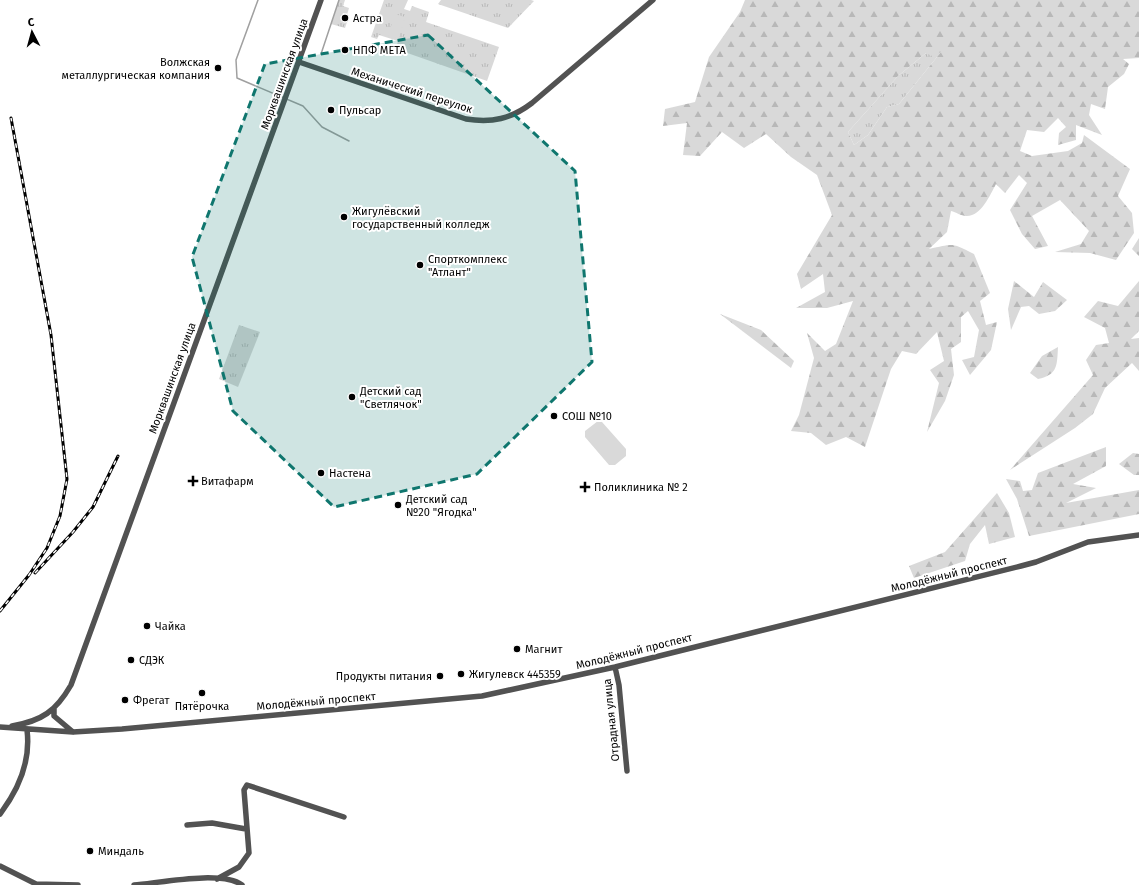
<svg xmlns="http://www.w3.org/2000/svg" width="1139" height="885" font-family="'Fira Sans',sans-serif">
	<defs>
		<pattern id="grass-tufts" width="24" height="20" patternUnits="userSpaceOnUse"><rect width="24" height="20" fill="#d9d9d9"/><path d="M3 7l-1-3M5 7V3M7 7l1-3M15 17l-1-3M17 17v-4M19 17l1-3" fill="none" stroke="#b8b8b8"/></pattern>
		<pattern id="forest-firs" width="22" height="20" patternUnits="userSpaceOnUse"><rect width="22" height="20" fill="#d9d9d9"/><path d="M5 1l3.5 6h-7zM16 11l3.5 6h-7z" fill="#b8b8b8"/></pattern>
	</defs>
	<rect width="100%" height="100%" fill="#fff"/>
	<path fill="url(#grass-tufts)" d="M 339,0 L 345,0 L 343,6 L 349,8 L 347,15 L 343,13 L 341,20 L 347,22 L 345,28 L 331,24 Z
		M 384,0 L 408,0 L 404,9 L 410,11 L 412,6 L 429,12 L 426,22 L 499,47 L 487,81 L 396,49 L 398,41 L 379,35 L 377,39 L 371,37 Z
		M 441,0 L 531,0 L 534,1 L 508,28 L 438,4 Z
		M 941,52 L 899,104 L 887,107 L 868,135 L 854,145 L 848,132 L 898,76 L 926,53 Z
		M 239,325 L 260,332 L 238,387 L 219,379 Z"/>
	<path fill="url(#forest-firs)" fill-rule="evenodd" d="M 745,0 L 1139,0 L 1139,58 L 1123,59 L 1129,64 L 1124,74 L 1108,87 L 1105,109 L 1091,104 L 1089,115 L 1102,135 L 1076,125 L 1076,140 L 1058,145 L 1059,133 L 1066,127 L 1058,118 L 1044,132 L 1027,130 L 1020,151 L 1032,156 L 1068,151 L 1082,143 L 1084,135 L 1130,169 L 1118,196 L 1132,213 L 1134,233 L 1116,260 L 1090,253 L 1055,252 L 1081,244 L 1089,231 L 1060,200 L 1032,216 L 1048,246 L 1035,249 L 1022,234 L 1010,210 L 1027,183 L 1019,175 L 1005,193 L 996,184 C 990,195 981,217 966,216 C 961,216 956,212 951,211 L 947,232 L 929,249 C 954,244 950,242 974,254 L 990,293 L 980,301 L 986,325 L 997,322 L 991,350 L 970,375 L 962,360 L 974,357 L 979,330 L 968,311 L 961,317 L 961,342 L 951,349 L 954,375 L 945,401 L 927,432 L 939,383 L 930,370 L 944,361 L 937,332 L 916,354 L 902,351 L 891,369 L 865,447 L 846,437 L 826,445 L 811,433 L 791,431 L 799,415 L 814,358 L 807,333 L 825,351 L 836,344 L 853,301 L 827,308 L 796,308 L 825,292 L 823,274 L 801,289 L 797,274 L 832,215 L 817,175 L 791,157 L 766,134 L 744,148 L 722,132 L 700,156 L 683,155 L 687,123 L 663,126 L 665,109 L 695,102 L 709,57 L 740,12 ZM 941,52 L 899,104 L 887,107 L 868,135 L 854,145 L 848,132 L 898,76 L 926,53 L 932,56 Z
		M 1139,238 L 1139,256 L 1132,249 Z
		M 1014,281 L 1034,297 L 1043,282 L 1067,300 L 1055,311 L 1039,314 L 1029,306 L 1021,307 L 1011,330 L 1008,309 Z
		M 1139,281 L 1139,331 L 1131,339 L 1139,338 L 1139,371 L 1132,363 L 1105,388 L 1093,414 L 1075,428 L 1010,470 L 1093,375 L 1086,360 L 1096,345 L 1109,343 L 1105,328 L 1084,317 L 1098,301 L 1118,306 Z
		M 720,314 L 761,330 L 794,361 L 791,368 Z
		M 1058,347 C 1057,365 1058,375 1038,379 L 1030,373 L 1042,356 Z
		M 1106,447 L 1106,466 L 1073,484 L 1096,488 L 1066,503 L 1139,490 L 1139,514 L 1029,536 L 1017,499 L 1006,479 L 1020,481 L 1023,491 L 1032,490 L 1038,473 Z
		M 1133,453 L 1139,454 L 1139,475 L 1134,475 L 1119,464 Z
		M 997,493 L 1009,513 L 1015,537 L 989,544 L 985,525 L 970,544 L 965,561 L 914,578 L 909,566 L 945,552 Z"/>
	<path fill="#d9d9d9" d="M 395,14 L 405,17 L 399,38 L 388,35 Z
		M 598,421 L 602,422 L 626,449 L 626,456 L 615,465 L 609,465 L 585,437 L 585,431 Z"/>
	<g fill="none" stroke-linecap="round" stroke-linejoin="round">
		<path stroke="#a0a0a0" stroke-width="1.5" d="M 258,0 L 236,60 L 237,78 L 303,106 L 322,127 L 349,141
			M 321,54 L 339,0"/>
		<path stroke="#525252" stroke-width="5.5" d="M 299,62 L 466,119 C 492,123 511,119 532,103 L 653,0
			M 615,667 L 619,685 L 627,771
			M 54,709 L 54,716 L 73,732
			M 12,726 C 42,721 56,711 71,685 L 321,0
			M 0,727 L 73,732 L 122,729 L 482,696 L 615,667 L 1021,566 L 1036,562 L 1088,542 L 1139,535
			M 0,814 C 19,789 31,762 27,730
			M 187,825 L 212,823 L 246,829
			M 0,866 L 36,884 L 78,885
			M 217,879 L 239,867 L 249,853 L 244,790 L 247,785 L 344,817
			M 134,885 C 159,883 222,870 242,885"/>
		<g stroke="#000" stroke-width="3">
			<path id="rail" d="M 35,573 L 73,532 L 93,507 L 118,456
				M 0,611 L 29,575 L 47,548 L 60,516 L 67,479 L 51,335 L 11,118"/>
		</g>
		<use href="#rail" stroke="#fff" stroke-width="1.5" stroke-dasharray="4.5" stroke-linecap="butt"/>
	</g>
	<path fill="#0f766e" fill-opacity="0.2" stroke="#0f766e" stroke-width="3" stroke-dasharray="8 5" stroke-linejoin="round" d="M 428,35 L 575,171 L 592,362 L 477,474 L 334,507 L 233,411 L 192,257 L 265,64 Z"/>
	<g fill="#000" stroke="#fff" stroke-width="1.5">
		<circle cx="345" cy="18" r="4"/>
		<circle cx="345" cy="50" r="4"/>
		<circle cx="218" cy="68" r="4"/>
		<circle cx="331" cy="110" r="4"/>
		<circle cx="344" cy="217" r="4"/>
		<circle cx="420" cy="265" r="4"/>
		<circle cx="352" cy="397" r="4"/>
		<circle cx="554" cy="416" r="4"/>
		<circle cx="321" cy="473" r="4"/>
		<path d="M191 475h4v4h4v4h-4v4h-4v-4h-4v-4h4z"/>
		<path d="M583 481h4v4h4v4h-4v4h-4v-4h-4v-4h4z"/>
		<circle cx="398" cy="505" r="4"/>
		<circle cx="147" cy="626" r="4"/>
		<circle cx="517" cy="649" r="4"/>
		<circle cx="131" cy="660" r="4"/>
		<circle cx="461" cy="674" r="4"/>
		<circle cx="440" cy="676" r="4"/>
		<circle cx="202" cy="693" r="4"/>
		<circle cx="125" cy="700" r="4"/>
		<circle cx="90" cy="851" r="4"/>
	</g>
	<g text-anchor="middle" stroke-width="4" stroke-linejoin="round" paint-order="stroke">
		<g font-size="11" fill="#000" stroke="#fff" text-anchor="start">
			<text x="353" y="22">Астра</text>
			<text x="353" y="54">НПФ МЕТА</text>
			<text x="210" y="66" text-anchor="end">Волжская<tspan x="210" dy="13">металлургическая компания</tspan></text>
			<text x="339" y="114">Пульсар</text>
			<text x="352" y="215">Жигулёвский<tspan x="352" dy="13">государственный колледж</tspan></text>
			<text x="428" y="263">Спорткомплекс<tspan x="428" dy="13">"Атлант"</tspan></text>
			<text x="360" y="395">Детский сад<tspan x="360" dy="13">"Светлячок"</tspan></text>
			<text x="562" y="420">СОШ №10</text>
			<text x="329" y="477">Настена</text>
			<text x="201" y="485">Витафарм</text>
			<text x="594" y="491">Поликлиника № 2</text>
			<text x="406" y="503">Детский сад<tspan x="406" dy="13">№20 "Ягодка"</tspan></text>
			<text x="155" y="630">Чайка</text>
			<text x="525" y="653">Магнит</text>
			<text x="139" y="664">СДЭК</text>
			<text x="469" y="678">Жигулевск 445359</text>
			<text x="432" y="680" text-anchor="end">Продукты питания</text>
			<text x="133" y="704">Фрегат</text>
			<text x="202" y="710" text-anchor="middle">Пятёрочка</text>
			<text x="98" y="855">Миндаль</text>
		</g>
		<g font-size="11" fill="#000" stroke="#fff">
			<text transform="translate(284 74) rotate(-70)" y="4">Морквашинская улица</text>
			<text transform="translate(412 90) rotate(18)" y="4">Механический переулок</text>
			<text transform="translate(172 378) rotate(-70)" y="4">Морквашинская улица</text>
			<text transform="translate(949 574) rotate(-14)" y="4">Молодёжный проспект</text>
			<text transform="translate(634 651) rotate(-14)" y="4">Молодёжный проспект</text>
			<text transform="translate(316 701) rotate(-5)" y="4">Молодёжный проспект</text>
			<text transform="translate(611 720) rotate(-96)" y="4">Отрадная улица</text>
		</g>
	</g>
	<g transform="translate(32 32) rotate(354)" stroke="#ffffff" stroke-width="3" paint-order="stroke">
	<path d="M0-3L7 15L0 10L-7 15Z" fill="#000000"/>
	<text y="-6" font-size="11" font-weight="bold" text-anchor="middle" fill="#000000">С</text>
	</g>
</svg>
